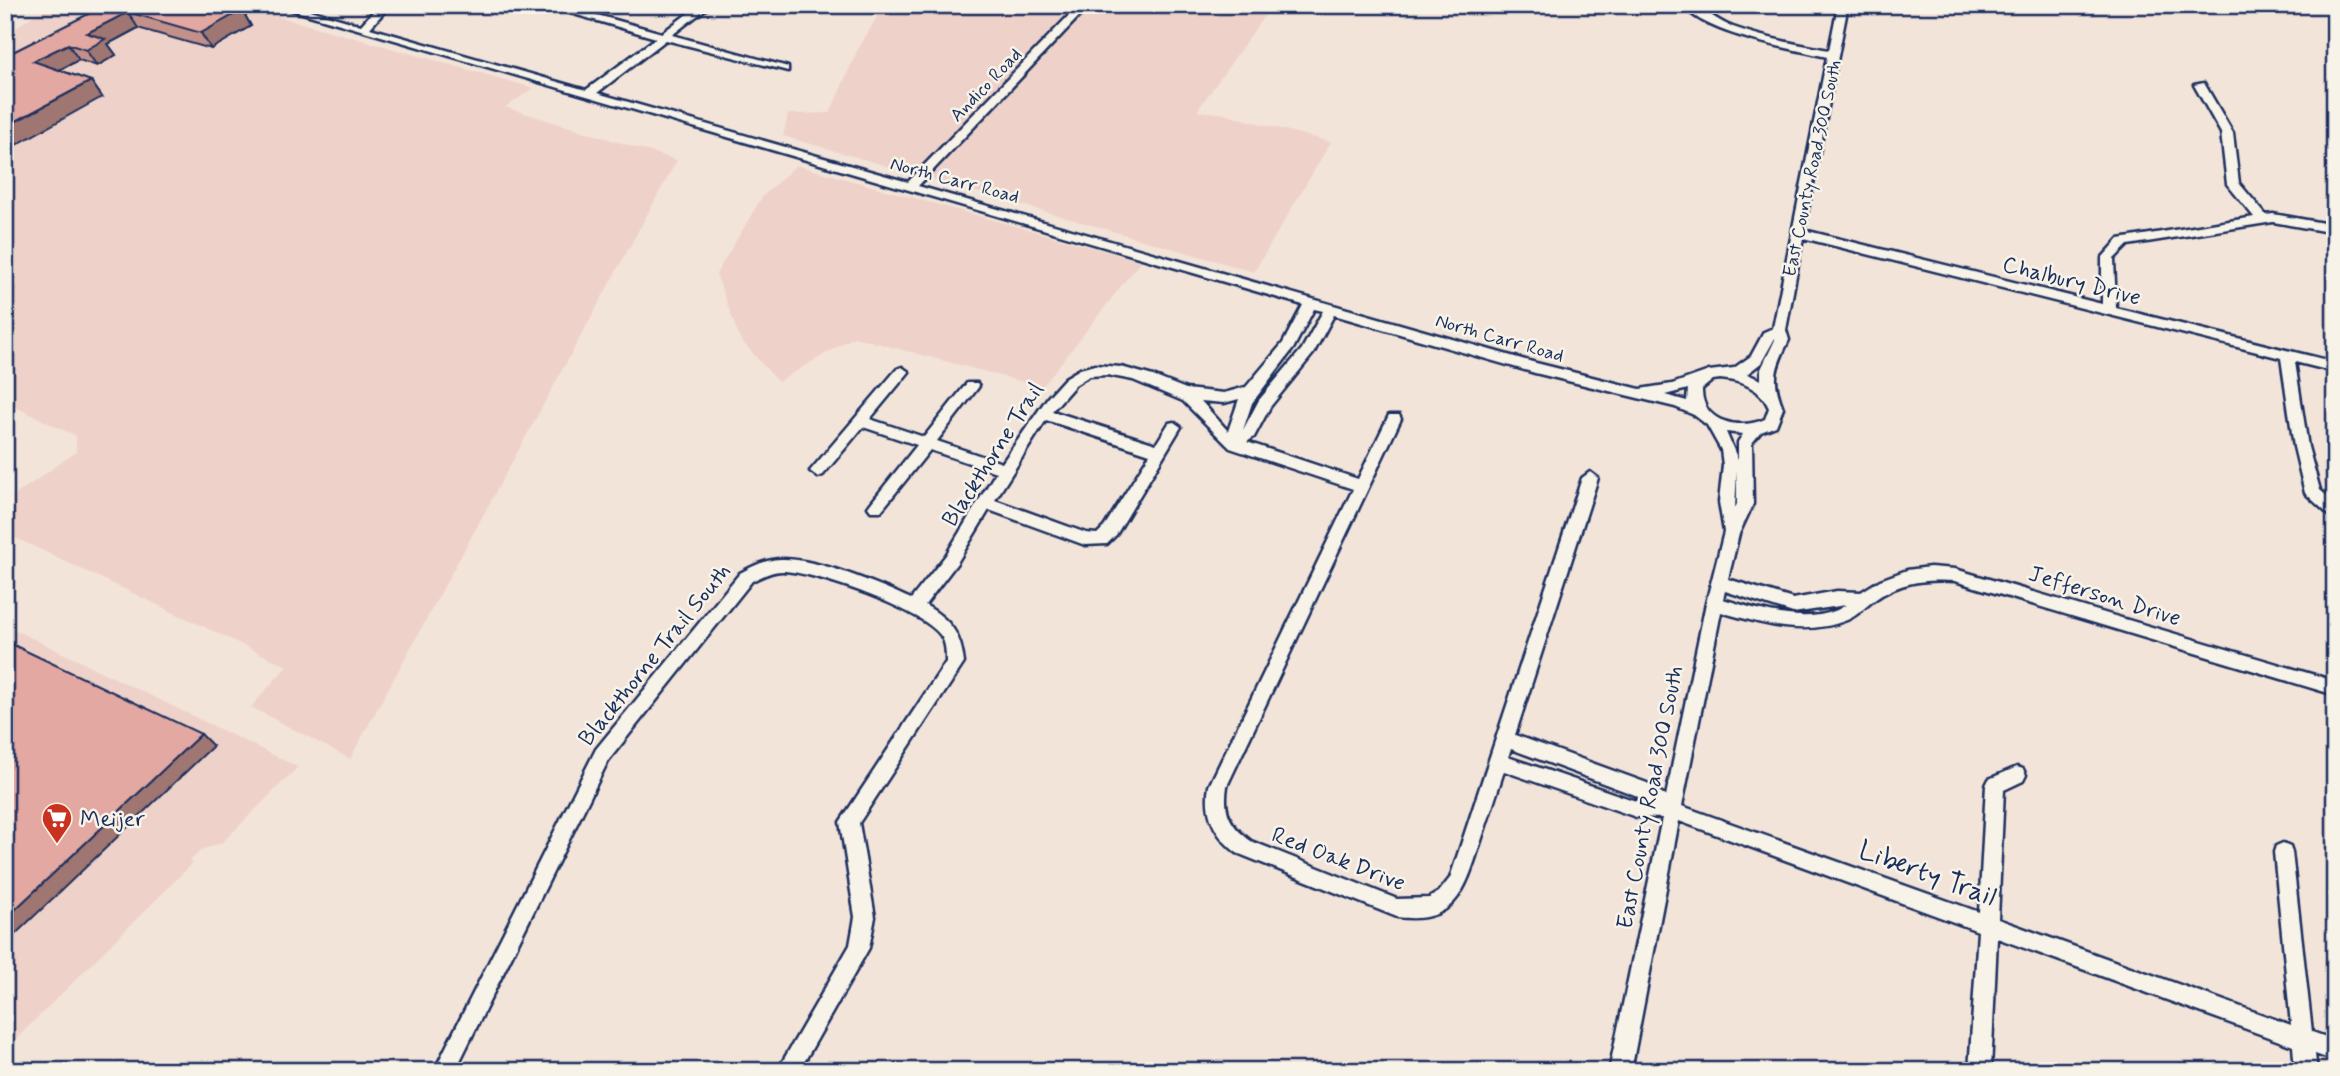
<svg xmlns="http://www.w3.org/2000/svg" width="2340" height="1076" font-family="Mynerve,sans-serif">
	<rect width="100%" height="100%" fill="#f3e4da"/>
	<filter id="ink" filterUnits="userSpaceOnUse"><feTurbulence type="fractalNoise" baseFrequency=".0143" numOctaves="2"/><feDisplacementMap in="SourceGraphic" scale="14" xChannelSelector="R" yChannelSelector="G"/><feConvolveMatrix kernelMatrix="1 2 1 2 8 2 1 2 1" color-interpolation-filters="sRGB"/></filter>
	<g filter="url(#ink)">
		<path fill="#eed2c9" d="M 54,5 L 237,5 L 534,88 L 505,107 L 677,160 L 350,759 L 251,707 L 287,666 L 5,533 L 5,502 L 76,452 L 76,436 L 5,402 L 5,38 L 26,20 Z
			M 884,5 L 1272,5 L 1197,111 L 1220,113 L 1331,142 L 1254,272 L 783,136 L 788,114 L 830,113 L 857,51 Z
			M 796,165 L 1141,261 L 1042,387 L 854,337 L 778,382 L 740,339 L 716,274 L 762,197 Z
			M 5,625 L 298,767 L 222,843 L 201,850 L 191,860 L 191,865 L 5,1050 Z"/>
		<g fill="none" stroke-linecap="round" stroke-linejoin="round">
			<g stroke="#1b2f5e" stroke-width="5">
				<path id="minor" d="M 275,5 L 292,5 L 361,25 L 379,5 L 390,5 L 370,28 L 586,90 L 656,38 L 543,5 L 561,5 L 662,33 L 699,5 L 711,5 L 672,35 L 788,67 L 788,71 L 666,40 L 597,93 L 908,182 L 1079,5 L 1090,5 L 918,186 L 1536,363 L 1640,389 L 1672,384 L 1709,371 L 1734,368 L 1751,356 L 1764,332 L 1773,328 L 1827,57 C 1792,49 1703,34 1683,5 C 1703,5 1715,21 1733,27 C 1764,38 1796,44 1829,50 L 1838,5 L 1848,5 L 1804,230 L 2102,304 L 2102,258 L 2119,239 L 2254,217 L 2227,184 L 2221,133 L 2194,85 L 2204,83 L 2233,133 L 2239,183 L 2266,215 L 2273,214 L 2335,225 L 2335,233 L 2273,222 L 2128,245 L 2114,259 L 2116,308 L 2335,362 L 2335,372 L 2295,362 L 2308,447 L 2320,490 L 2335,503 L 2335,518 L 2330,516 L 2305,493 L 2294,447 L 2281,358 L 1803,238 L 1786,330 L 1789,340 C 1775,369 1771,378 1783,408 L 1776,426 L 1761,432 L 1752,443 L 1753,504 L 1739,534 L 1728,579 L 1793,599 L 1837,591 L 1861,592 L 1880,580 L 1907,570 L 1930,567 L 1955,569 L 2335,681 L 2335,695 L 1955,581 C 1924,579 1899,582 1873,601 C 1865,607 1857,616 1847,620 C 1805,637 1762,624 1721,612 L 1682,806 L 1979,912 L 1986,785 L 1989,779 L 2017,767 L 2023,769 L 2026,775 L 2023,781 L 2004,790 L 1998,919 L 2291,1025 L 2274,852 L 2276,846 L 2283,843 L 2290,846 L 2292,852 L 2312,1032 L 2335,1040 L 2335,1061 L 2315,1054 L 2317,1071 L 2295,1071 L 2293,1046 L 1997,938 L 1991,1071 L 1969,1071 L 1978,931 L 1679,821 L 1631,1071 L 1609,1071 L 1662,818 L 1636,817 L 1504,771 C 1496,796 1488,820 1480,844 C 1465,891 1455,925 1397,917 L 1237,853 C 1215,836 1204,815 1209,786 L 1353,489 L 1230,448 L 1183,401 L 1133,380 L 1107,375 L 1089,376 L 1075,385 L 1052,411 L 1156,444 L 1169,423 L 1174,422 L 1181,427 L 1116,535 L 1107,544 L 1085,545 L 989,510 L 957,563 L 925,605 C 950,620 961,633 964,663 L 859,823 L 875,917 L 869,948 L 799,1071 L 777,1071 L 850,945 L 855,917 L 840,822 L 946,662 C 946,653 946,643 941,636 C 924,610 813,571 782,571 C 771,571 761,577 752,581 L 608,761 L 455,1071 L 434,1071 L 596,749 L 740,573 C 753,566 767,559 781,559 C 817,558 878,584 911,599 L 946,555 L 996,472 L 930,450 L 881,511 L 871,511 L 868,507 L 871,503 L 917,445 L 863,427 L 823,475 L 818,477 L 810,471 L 897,369 L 902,367 L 909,372 L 870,419 L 924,437 L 967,383 L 977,383 L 979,386 L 977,389 L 937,441 L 1002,463 L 1048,397 L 1065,378 L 1080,369 L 1095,365 L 1121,367 L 1153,376 L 1186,389 L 1224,393 L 1246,387 L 1283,343 L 1303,305 ZM 1314,309 L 1323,311 L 1302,349 L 1259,400 L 1243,430 L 1252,403 L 1293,349 ZM 1334,315 L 1535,373 L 1675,407 L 1694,415 L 1707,425 L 1721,450 L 1723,465 L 1719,502 L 1724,532 L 1706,603 L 1666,796 L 1647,783 L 1515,735 L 1598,478 L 1590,472 L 1582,478 L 1450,878 L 1439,892 L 1429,898 L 1397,899 L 1251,841 C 1230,826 1223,812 1227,786 L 1401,419 L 1399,415 L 1389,415 L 1358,479 L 1247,442 L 1254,437 L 1270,407 L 1313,354 ZM 1775,338 L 1775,340 L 1761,369 L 1761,380 L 1747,374 L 1761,363 ZM 1720,379 C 1741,381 1760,387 1769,408 L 1765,419 C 1739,431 1701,422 1702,389 L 1713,380 ZM 1688,389 L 1687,401 L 1665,395 ZM 1239,399 L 1228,431 L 1201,401 L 1224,403 ZM 1046,420 L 1150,454 L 1104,527 L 1097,534 L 1086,533 L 995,500 ZM 1726,432 L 1743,434 L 1738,442 L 1738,460 ZM 1737,470 L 1737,504 L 1735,508 ZM 1725,591 L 1793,613 L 1846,605 C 1812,628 1759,610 1723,599 ZM 1511,749 L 1635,795 L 1643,801 L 1636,801 L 1508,757 Z"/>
			</g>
			<g stroke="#1b2f5e" stroke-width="5">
				<path id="major" d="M 5,5 L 15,5 L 5,12 Z"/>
			</g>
			<use href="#minor" fill="#f7f3e8" fill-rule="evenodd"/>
			<use href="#major" fill="#fdde96" fill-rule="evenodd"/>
		</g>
		<path fill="#c3908a" stroke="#1b2f5e" stroke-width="2" d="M 84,5 L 169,5 L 179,8 L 242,10 L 251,26 L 211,49 L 138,28 L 108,44 L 116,55 L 97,66 L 79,60 L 59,70 L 91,81 L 102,97 L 5,56 L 91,13 L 89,12 Z"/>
		<path fill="#9f7671" stroke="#1b2f5e" stroke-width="2" d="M 242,10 L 251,26 L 211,49 L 201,33 Z
			M 128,12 L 138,28 L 108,44 L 116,55 L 97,66 L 86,50 L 87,33 Z
			M 68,44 L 79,60 L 45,77 L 33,61 Z
			M 91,81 L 102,97 L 5,151 L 5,127 Z
			M 201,734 L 213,746 L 5,944 L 5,919 Z"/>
		<path fill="#e3a8a1" stroke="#1b2f5e" stroke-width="2" d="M 106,5 L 169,5 L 179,8 L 184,5 L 227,5 L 242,10 L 201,33 L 128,12 L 87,33 L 105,39 L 86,50 L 68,44 L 33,61 L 91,81 L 5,127 L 5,56 Z
			M 5,641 L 201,734 L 5,919 Z"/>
	</g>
	<defs>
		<g id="supermarket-pin" transform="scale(1.575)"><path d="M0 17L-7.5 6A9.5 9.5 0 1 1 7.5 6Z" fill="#c8321e" stroke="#f7f3e8"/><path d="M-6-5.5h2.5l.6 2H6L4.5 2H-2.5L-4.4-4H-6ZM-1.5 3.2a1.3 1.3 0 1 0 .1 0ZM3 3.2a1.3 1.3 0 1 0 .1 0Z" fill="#fff"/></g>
	</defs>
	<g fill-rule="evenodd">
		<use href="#supermarket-pin" x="57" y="818"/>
	</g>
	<g text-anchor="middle" stroke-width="5" stroke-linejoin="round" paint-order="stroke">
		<g font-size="19" fill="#1b2f5e" stroke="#f7f3e8">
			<text transform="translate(985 84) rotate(-46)" y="7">Andico Road</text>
			<text transform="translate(1811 168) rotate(-78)" y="7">East County Road 300 South</text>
			<text transform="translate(955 179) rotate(15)" y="7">North Carr Road</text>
			<text transform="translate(1500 337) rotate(16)" y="7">North Carr Road</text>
		</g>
		<g font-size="23" fill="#1b2f5e" stroke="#f7f3e8">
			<text transform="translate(2072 280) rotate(14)" y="8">Chalbury Drive</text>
			<text transform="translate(992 454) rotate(-57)" y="8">Blackthorne Trail</text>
			<text transform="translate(2105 595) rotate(17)" y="8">Jefferson Drive</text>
			<text transform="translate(654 654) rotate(-51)" y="8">Blackthorne Trail South</text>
			<text transform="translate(1649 797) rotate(-79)" y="8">East County Road 300 South</text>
			<text transform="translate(1339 858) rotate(21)" y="8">Red Oak Drive</text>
		</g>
		<g font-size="23" fill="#1b2f5e" stroke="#f7f3e8" text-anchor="start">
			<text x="80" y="826">Meijer</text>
		</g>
		<g font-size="28" fill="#1b2f5e" stroke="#f7f3e8">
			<text transform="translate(1928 872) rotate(20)" y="10">Liberty Trail</text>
		</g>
	</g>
	<rect width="2340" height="1076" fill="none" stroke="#f7f3e8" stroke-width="28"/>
	<rect x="14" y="14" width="2312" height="1048" fill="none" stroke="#1b2f5e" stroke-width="2.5" filter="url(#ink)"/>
</svg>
